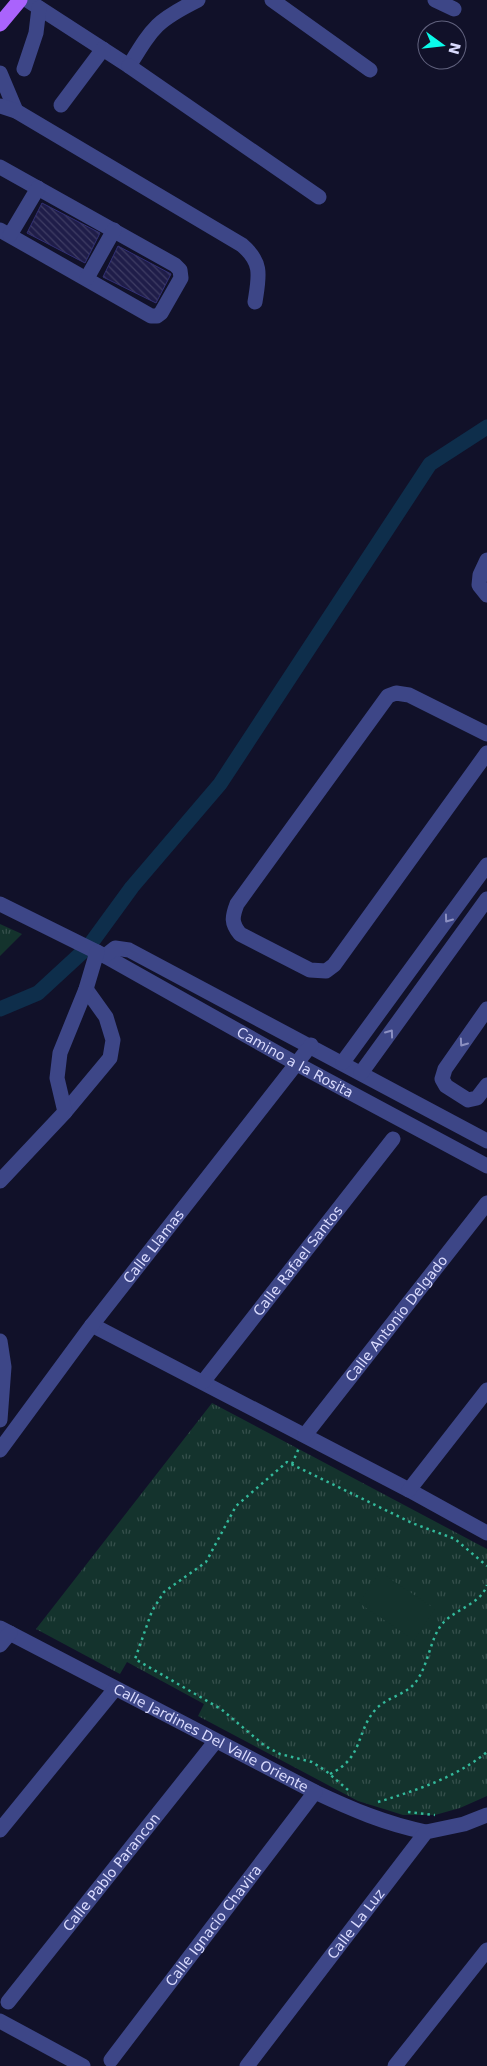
<svg xmlns="http://www.w3.org/2000/svg" width="487" height="2066" font-family="'DejaVu Sans',sans-serif">
	<defs>
		<pattern id="park-tufts" width="24" height="20" patternUnits="userSpaceOnUse" patternTransform="scale(1.25)"><rect width="24" height="20" fill="#14332d"/><path d="M3 7l-1-3M5 7V3M7 7l1-3M15 17l-1-3M17 17v-4M19 17l1-3" fill="none" stroke="#36504c"/></pattern>
		<pattern id="building-back-hatch" width="6" height="6" patternUnits="userSpaceOnUse" patternTransform="scale(1.25)"><rect width="6" height="6" fill="#1f1d49"/><path d="M-1 5l2 2M0 0l6 6M5-1l2 2" fill="none" stroke="#3f3d64"/></pattern>
	</defs>
	<rect width="100%" height="100%" fill="#111129"/>
	<path fill="url(#park-tufts)" d="M 0,924 L 22,934 L 0,956 Z
		M 212,1403 L 487,1549 L 487,1796 L 460,1808 L 435,1815 L 403,1815 L 358,1801 L 198,1716 L 204,1704 L 127,1662 L 120,1674 L 36,1629 Z"/>
	<path fill="#14332d" d="M 380,1572 L 435,1609 L 414,1640 L 359,1603 Z"/>
	<g fill="none" stroke-linecap="round" stroke-linejoin="round">
		<path stroke="#0e2e4b" stroke-width="15" d="M 0,1009 L 38,993 L 89,946 L 132,887 L 220,784 L 430,464 L 487,427"/>
	</g>
	<path fill="url(#building-back-hatch)" stroke="#323075" d="M 42,203 L 100,233 L 85,263 L 27,233 Z
		M 118,246 L 171,274 L 156,303 L 103,277 Z"/>
	<g fill="none" stroke-linecap="round" stroke-linejoin="round">
		<path stroke="#33b99b" stroke-width="2.5" stroke-dasharray="2.5 4" stroke-linecap="butt" d="M 292,1464 L 299,1448
			M 330,1774 C 365,1757 355,1731 377,1708 C 388,1697 405,1695 415,1683 C 428,1667 430,1639 442,1624 C 455,1609 481,1604 487,1585
			M 348,1790 L 326,1771 L 312,1762 L 280,1754 L 265,1746 L 221,1709 L 135,1659 L 152,1611 L 164,1592 L 206,1562 L 236,1506 L 287,1462 L 412,1523 L 455,1539 L 487,1566
			M 378,1802 C 417,1790 455,1778 487,1752
			M 408,1812 L 435,1815"/>
		<g stroke="#3d4687" stroke-width="15">
			<path d="M 27,0 L 129,66 C 153,27 156,21 198,0"/>
			<path d="M 272,0 L 370,70"/>
			<path d="M 435,0 L 454,9"/>
			<path d="M 129,66 L 319,197"/>
			<path d="M 24,69 L 36,33 L 39,8"/>
			<path d="M 0,73 L 16,111"/>
			<path d="M 61,105 L 103,49"/>
			<path d="M 0,106 L 16,111 L 242,245 C 263,263 259,276 255,302"/>
			<path d="M 0,167 L 175,265 L 180,270 L 181,278 L 161,313 L 157,316 L 151,316 L 0,230"/>
			<path d="M 10,235 L 38,188"/>
			<path d="M 87,278 L 114,230"/>
			<path d="M 487,560 L 480,575 L 479,585 L 487,595"/>
			<path d="M 487,734 L 409,695 L 396,693 L 388,696 L 237,904 C 232,917 231,923 240,934 L 310,970 L 326,971 L 334,965 L 487,753"/>
			<path id="s1" d="M 0,904 L 105,956 L 297,1064 L 487,1166"/>
			<path d="M 105,956 L 115,948 L 129,950 L 487,1141"/>
			<path d="M 487,1009 L 445,1069 L 442,1079 L 446,1086 L 468,1100 L 477,1098 L 487,1085"/>
			<path d="M 343,1062 L 487,865"/>
			<path d="M 361,1073 L 487,899"/>
			<path d="M 65,1112 L 110,1058 L 113,1040 L 106,1017 L 86,989"/>
			<path d="M 0,1181 L 65,1112 L 57,1078 L 60,1053 L 86,989 L 97,952"/>
			<path d="M 92,1325 L 409,1490 L 487,1533"/>
			<path d="M 0,1341 L 4,1367 L 0,1420"/>
			<path id="s2" d="M 203,1382 L 393,1139"/>
			<path id="s3" d="M 305,1435 L 487,1203"/>
			<path id="s4" d="M 0,1450 L 92,1325 L 311,1045"/>
			<path d="M 409,1490 L 487,1390"/>
			<path id="s5" d="M 0,1628 L 315,1792 C 351,1809 386,1824 426,1832"/>
			<path d="M 0,1645 L 10,1633"/>
			<path d="M 0,1830 L 115,1689"/>
			<path id="s6" d="M 8,2002 L 215,1742"/>
			<path d="M 0,2021 L 83,2066"/>
			<path id="s7" d="M 111,2060 L 315,1792"/>
			<path id="s8" d="M 247,2066 L 426,1832 L 464,1824 L 487,1815"/>
			<path d="M 395,2066 L 487,1950"/>
		</g>
		<path stroke="#aa63fc" stroke-width="15" d="M 0,24 L 20,0"/>
	</g>
	<defs><path id="oneway-chevron" d="M-2-3.5L2.5 0L-2 3.5" fill="none" stroke-width="1.6" stroke-linecap="round" stroke-linejoin="round" transform="scale(1.25)"/></defs>
	<g stroke="#8c90c2">
		<use href="#oneway-chevron" transform="translate(448 919) rotate(126)"/>
		<use href="#oneway-chevron" transform="translate(390 1033) rotate(-54)"/>
		<use href="#oneway-chevron" transform="translate(463 1043) rotate(125)"/>
	</g>
	<g text-anchor="middle" stroke-width="4.5" stroke-linejoin="round" paint-order="stroke">
		<g font-size="14" fill="#dadbfe" stroke="#111129">
			<text dy="5" stroke="none"><textPath href="#s1" startOffset="335">Camino a la Rosita</textPath></text>
			<text dy="5" stroke="none"><textPath href="#s4" startOffset="255">Calle Llamas</textPath></text>
			<text dy="5" stroke="none"><textPath href="#s2" startOffset="154">Calle Rafael Santos</textPath></text>
			<text dy="5" stroke="none"><textPath href="#s3" startOffset="148">Calle Antonio Delgado</textPath></text>
			<text dy="5" stroke="none"><textPath href="#s5" startOffset="238">Calle Jardines Del Valle Oriente</textPath></text>
			<text dy="5" stroke="none"><textPath href="#s6" startOffset="166">Calle Pablo Parancon</textPath></text>
			<text dy="5" stroke="none"><textPath href="#s8" startOffset="179">Calle La Luz</textPath></text>
			<text dy="5" stroke="none"><textPath href="#s7" startOffset="169">Calle Ignacio Chavira</textPath></text>
		</g>
	</g>
	<g transform="translate(442 45) rotate(105)"><circle r="24" fill="#111129" stroke="#61627e"/>
	<path d="M0-4L9 19L0 12L-9 19Z" fill="#0afaea"/>
	<text y="-8" font-size="14" font-weight="bold" text-anchor="middle" fill="#dadbfe">N</text>
	</g>
</svg>
